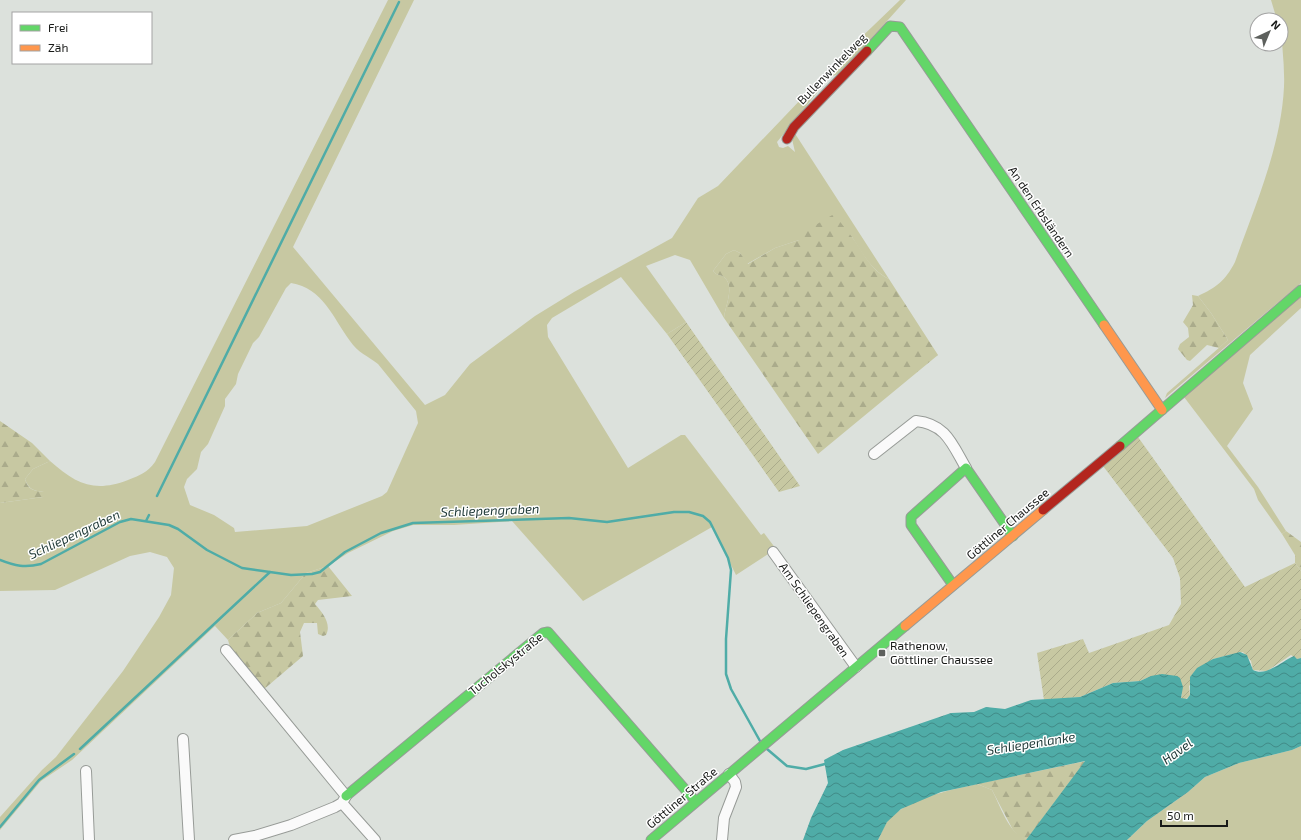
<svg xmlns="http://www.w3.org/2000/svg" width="1301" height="840" font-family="'Exo 2',sans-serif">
	<defs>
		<pattern id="forest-firs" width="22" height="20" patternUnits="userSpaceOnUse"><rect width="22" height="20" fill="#c7c8a2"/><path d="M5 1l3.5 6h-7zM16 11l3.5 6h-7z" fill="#aaab8b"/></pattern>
		<pattern id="garden-furrows" width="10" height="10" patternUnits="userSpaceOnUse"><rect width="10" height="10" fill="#c7c8a2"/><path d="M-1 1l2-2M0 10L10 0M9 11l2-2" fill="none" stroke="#aaab8b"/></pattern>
		<pattern id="water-waves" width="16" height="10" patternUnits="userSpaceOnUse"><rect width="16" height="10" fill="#4faca7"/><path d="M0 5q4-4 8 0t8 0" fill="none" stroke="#418b87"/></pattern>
	</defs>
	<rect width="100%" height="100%" fill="#dce1dc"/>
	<path fill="#c7c8a2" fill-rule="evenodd" d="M 388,0 L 414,0 L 293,247 L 425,405 L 445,395 L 470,364 L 535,316 L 574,292 L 672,238 L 698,198 L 718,186 L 847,51 L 900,0 L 906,0 L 840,73 L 829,78 L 777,142 L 779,147 L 783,148 L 788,146 L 795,152 L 792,139 L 794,132 L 889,279 C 871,270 863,254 852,237 L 799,240 L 775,248 L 747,264 L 740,253 L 734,250 L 726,254 L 713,271 C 716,276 722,274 726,279 C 734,289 725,307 724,318 L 690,260 L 675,255 L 646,266 L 686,322 L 667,334 L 621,277 L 552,318 L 547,325 L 548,337 L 628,468 L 681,435 L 685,435 L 761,535 L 764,533 L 776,549 L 736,575 L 712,527 L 583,601 L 512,521 L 454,525 L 413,525 L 393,531 L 348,553 L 328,566 L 306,573 L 281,603 L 257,613 L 228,640 L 215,626 L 72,760 L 41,781 L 0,830 L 0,817 L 42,770 L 56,757 L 123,671 L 159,617 L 171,595 L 174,568 L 167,557 L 150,552 L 130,556 L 55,590 L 0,591 L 0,503 L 43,497 L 44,492 C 34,491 29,490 25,479 L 33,469 L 50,461 C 76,484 94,493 128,480 C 140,475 147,473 155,462 ZM 291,283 C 323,288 333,318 350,341 C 358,353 368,356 378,364 L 416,411 L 418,423 L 387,492 L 382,496 L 307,526 L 235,532 L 234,528 L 214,515 L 190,505 L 184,487 L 187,479 L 197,469 L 201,452 L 208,444 L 225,406 L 225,399 L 236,384 L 238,374 L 253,343 L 259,337 L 286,288 Z
		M 1271,0 L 1301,0 L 1301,283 L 1165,398 L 1167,393 L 1228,340 L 1211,313 L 1198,296 C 1217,287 1225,281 1235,262 C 1255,206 1281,147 1284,87 C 1285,64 1281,42 1281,20 L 1277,20 Z
		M 1301,296 L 1301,308 L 1250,355 L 1243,383 L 1253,409 L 1227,446 L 1258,487 L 1286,531 L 1282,534 L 1258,500 L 1254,489 L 1184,397 Z
		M 1301,746 L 1301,840 L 1127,840 L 1147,821 L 1188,792 L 1205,777 L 1239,763 L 1292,750 Z
		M 977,784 L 992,790 C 1000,805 1009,835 1027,839 L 1026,840 L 878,840 C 881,835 883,828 886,823 C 903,799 951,790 977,784 Z"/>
	<path fill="url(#forest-firs)" d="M 834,214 C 840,222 846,229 852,237 C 864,253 870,270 889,279 L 938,355 L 818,454 L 724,318 C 725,307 734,289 726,279 C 722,274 716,276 713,271 L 726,254 L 734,250 L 740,253 L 748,264 L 775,248 L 799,240 L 802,233 Z
		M 1192,295 L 1198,296 L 1211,313 L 1228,340 L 1219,348 L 1207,345 L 1190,361 L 1187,360 L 1178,349 L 1180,344 L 1189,337 L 1188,328 L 1183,322 L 1193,305 Z
		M 0,421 L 32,443 L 50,461 L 33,469 L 25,479 C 28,490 34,491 44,492 L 45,496 L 43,497 L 0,503 Z
		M 1286,531 L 1301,542 L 1301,571 L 1295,563 L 1295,555 L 1282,534 Z
		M 328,566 L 352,596 L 318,600 L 315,604 C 322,612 332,624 326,635 L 323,636 L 318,634 L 317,623 L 304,623 L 300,632 L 303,656 L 263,690 L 230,647 L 228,640 L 257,613 L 281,603 L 306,573 Z
		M 1086,761 L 1027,839 L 1019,837 L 1013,830 L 992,790 L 977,784 Z"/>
	<path fill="url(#garden-furrows)" d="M 686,322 L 800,486 L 779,492 L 667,334 Z
		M 1138,437 L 1245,587 L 1295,563 L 1301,571 L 1301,658 L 1297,659 L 1291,655 L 1267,671 L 1253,670 L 1251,661 L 1243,652 L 1213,659 L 1189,686 L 1190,696 L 1184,700 L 1181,698 L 1182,694 L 1151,676 L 1140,681 L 1113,683 L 1080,697 L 1044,700 L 1037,653 L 1083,639 L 1089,653 L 1169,625 L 1181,604 L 1180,578 L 1173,558 L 1103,466 Z"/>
	<path fill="url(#water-waves)" d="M 1240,652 L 1247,655 L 1253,670 C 1266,677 1282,661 1294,656 L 1297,659 L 1301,658 L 1301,746 L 1292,750 L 1239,763 L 1205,777 L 1188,792 L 1147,821 L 1127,840 L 1026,840 L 1085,761 L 941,792 L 901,809 L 887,822 L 878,840 L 803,840 L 811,818 L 828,783 L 824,760 L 843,750 L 951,713 L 974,712 L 986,707 L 1005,709 L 1031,700 L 1080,697 L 1113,683 L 1140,681 L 1151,676 L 1162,674 L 1177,676 L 1180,678 L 1183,687 L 1181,698 L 1187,699 L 1190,695 L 1190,677 L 1197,668 L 1213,659 Z"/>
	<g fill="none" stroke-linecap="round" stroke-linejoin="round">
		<path stroke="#4faca7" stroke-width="2.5" d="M 157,496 L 399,2
			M 146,521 L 149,515
			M 0,560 C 15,566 25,568 41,564 L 120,522 L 131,519 L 169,525 L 178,529 L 207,550 L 242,568 L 291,575 L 312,574 L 320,572 L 345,552 L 381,533 L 413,523 L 569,518 L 607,522 L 674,512 L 689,512 L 703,516 L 710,522 L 728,558 L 731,570 L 726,639 L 726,674 L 731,689 L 760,741
			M 80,749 L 270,572
			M 767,749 L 787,766 L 806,769 L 825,764
			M 0,827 L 39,780 L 74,754"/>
		<g stroke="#979b97" stroke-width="12">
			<path id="street" d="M 874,454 L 916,421 C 946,424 952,444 966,468
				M 773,552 L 856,667
				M 226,650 L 346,796 L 342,803 L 335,807 L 291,825 L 255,836 L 234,840
				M 183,739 L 189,840
				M 86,771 L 89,840
				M 342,803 L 375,840
				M 722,840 L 724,818 L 736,787 L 735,782 L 729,774"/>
		</g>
		<g stroke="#979b97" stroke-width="11">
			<path id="fast" d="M 867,51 L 890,26 L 900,27 L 1104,325
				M 1120,446 L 1301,290
				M 953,585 L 911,525 L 911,517 L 966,468 L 1013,536
				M 346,796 L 543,633 L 548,632 L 696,802
				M 651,840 L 905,626"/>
		</g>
		<g stroke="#979b97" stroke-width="11">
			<path id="slow" d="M 1104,325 L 1162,410
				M 905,626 L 1043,510"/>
		</g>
		<g stroke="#979b97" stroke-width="11">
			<path id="jam" d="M 787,139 L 794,127 L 867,51
				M 1043,510 L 1120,446"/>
		</g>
		<use href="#street" stroke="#fafafa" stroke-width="10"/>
		<use href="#fast" stroke="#63d668" stroke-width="9"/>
		<use href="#slow" stroke="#ff974d" stroke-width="9"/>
		<use href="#jam" stroke="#b3261e" stroke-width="9"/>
	</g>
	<rect fill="#5d605d" stroke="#fff" stroke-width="1.5" x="878" y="649" width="8" height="8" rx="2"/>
	<g text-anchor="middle" stroke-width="3" stroke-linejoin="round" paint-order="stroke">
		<g font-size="12" fill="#181a18" stroke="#fff">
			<text transform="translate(832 69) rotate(-46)" y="4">Bullenwinkelweg</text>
			<text transform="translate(1041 212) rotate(56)" y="4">An den Erbsländern</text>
			<text transform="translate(1008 524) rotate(-40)" y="4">Göttliner Chaussee</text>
			<text transform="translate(814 610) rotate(55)" y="4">Am Schliepengraben</text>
			<text transform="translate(506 664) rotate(-39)" y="4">Tucholskystraße</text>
			<text transform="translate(682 798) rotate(-40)" y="4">Göttliner Straße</text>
		</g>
		<g font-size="12" fill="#181a18" stroke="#fff" text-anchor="start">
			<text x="890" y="650">Rathenow,<tspan x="890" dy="14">Göttliner Chaussee</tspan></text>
		</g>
		<g font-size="13" font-style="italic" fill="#1e3836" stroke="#fff">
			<text transform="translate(490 510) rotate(-2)" y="5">Schliepengraben</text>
			<text transform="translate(74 534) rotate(-25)" y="5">Schliepengraben</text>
			<text transform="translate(1031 743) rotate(-9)" y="5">Schliepenlanke</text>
			<text transform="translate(1177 751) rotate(-36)" y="5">Havel</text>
		</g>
	</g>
	<rect x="12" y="12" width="140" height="52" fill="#ffffff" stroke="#a3a3a3"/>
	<rect x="20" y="25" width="20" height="6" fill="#63d668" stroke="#a3a3a3"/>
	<text x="48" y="32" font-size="12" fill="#181a18">Frei</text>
	<rect x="20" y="45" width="20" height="6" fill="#ff974d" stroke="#a3a3a3"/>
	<text x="48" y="52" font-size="12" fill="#181a18">Zäh</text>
	<g transform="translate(1269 32) rotate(44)"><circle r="19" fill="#ffffff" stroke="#a3a3a3"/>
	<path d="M0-3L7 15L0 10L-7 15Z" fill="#5d605d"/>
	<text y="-6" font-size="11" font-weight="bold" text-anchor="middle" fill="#181a18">N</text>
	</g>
	<path d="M1161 820v6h66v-6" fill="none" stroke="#181a18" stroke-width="2"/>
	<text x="1167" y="820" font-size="12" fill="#181a18" stroke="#ffffff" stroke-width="3" paint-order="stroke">50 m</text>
</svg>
